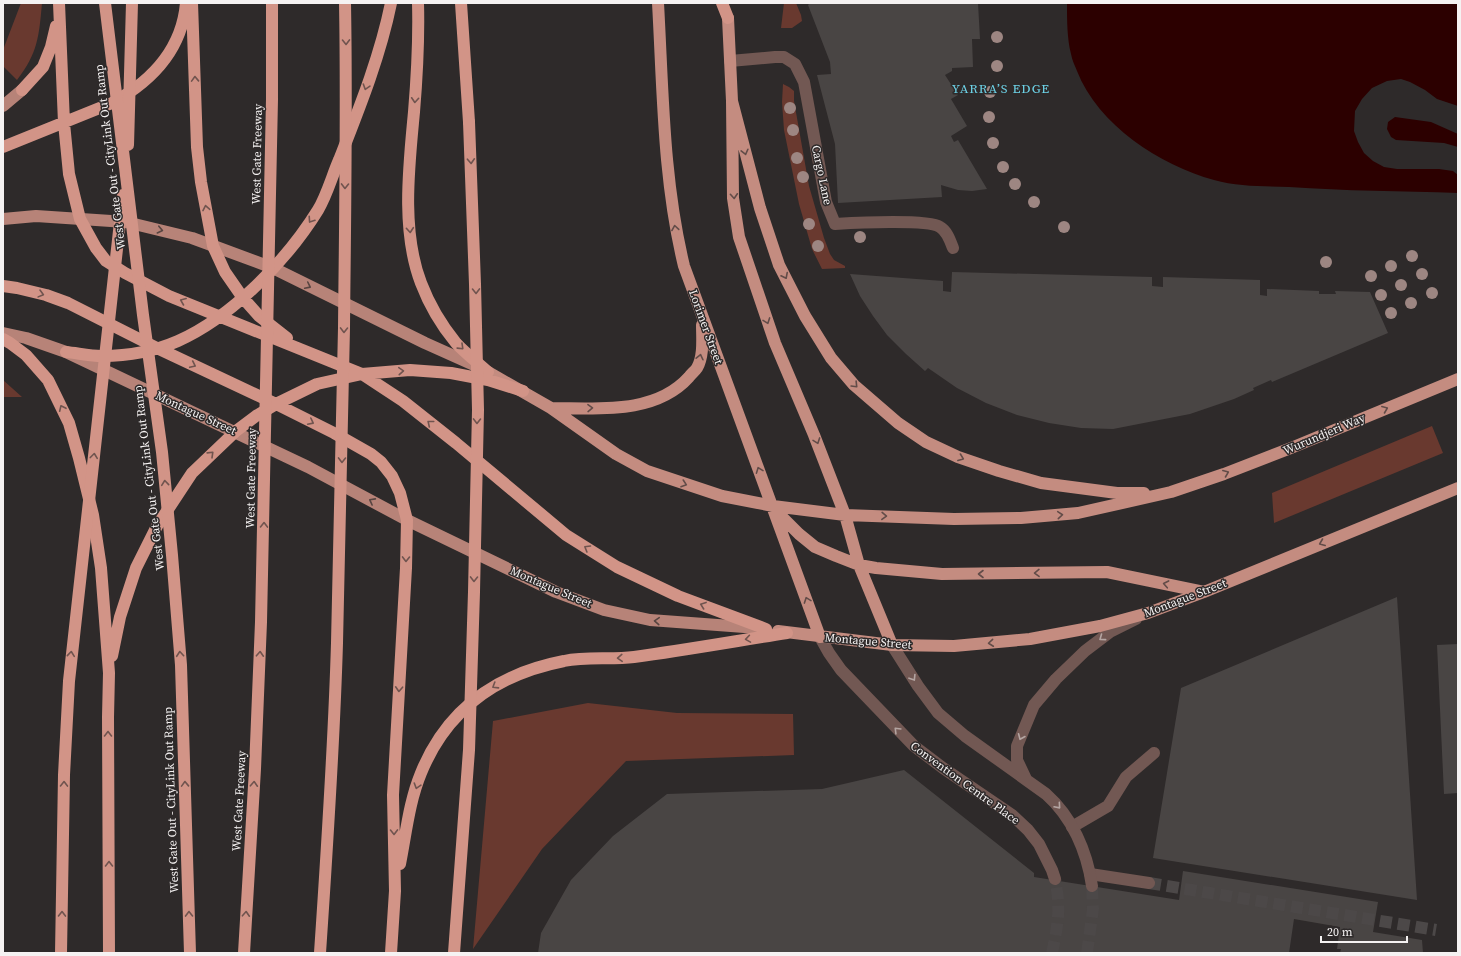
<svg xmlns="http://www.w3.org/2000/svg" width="1461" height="956" font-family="'Source Serif 4',serif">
	<rect width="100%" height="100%" fill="#2e2a2a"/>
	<path fill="#69392f" d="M 21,3 L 42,3 C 39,36 38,53 17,80 L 3,66 L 3,50 Z
		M 784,3 L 796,3 L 801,15 L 802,21 L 792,28 L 781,28 Z
		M 783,84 L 789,87 L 794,91 L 794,101 L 809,186 L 824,238 L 830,254 L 834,260 L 845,266 L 845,268 L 822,269 L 812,249 L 799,204 L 784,130 L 782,102 Z
		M 3,380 L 22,397 L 3,397 Z
		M 1432,426 L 1443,453 L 1274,523 L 1272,493 Z
		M 588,703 L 677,713 L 793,714 L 794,755 L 626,761 L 542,849 L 473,949 L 493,721 Z"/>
	<path fill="#2c0000" d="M 1067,3 L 1458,3 L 1458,193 C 1402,191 1345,191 1289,187 C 1264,186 1238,187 1214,180 C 1160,165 1098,125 1077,71 C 1075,66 1072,60 1071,54 C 1067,38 1067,20 1067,3 Z"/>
	<path fill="#2e2a2a" d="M 1401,79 L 1410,82 L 1425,90 L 1437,99 L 1458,106 L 1458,134 L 1431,122 L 1395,117 L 1388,122 L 1387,129 L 1391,137 L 1396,140 L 1444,143 L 1458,147 L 1458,175 L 1453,171 L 1439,169 L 1397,169 L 1384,167 L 1373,161 L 1364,153 L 1358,142 L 1354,131 L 1355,111 L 1362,99 L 1372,88 L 1387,81 Z"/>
	<path fill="#494544" d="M 810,3 L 978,3 L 980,39 L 972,39 L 973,67 L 952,68 L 952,71 L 945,75 L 958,95 L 951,99 L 967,126 L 951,136 L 954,142 L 958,140 L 987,189 L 972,191 L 958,190 L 941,185 L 942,197 L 838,203 L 835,144 L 817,75 L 831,74 L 830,62 L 808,5 Z
		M 952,272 L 1152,277 L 1152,286 L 1163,287 L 1163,277 L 1260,280 L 1260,295 L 1267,296 L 1267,289 L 1319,291 L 1319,294 L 1336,294 L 1335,291 L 1370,292 L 1388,333 L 1272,382 L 1271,380 L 1253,388 L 1254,390 L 1234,399 L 1190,414 L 1113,429 L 1081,428 L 1049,423 L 1017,415 L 986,403 L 957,388 L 928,368 L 925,371 L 906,354 L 887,335 L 873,316 L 860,296 L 850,274 L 943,281 L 943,291 L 951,292 Z
		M 1397,597 L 1417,900 L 1153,858 L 1181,688 Z
		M 1458,644 L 1458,793 L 1444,794 L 1437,645 Z
		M 904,770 L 1034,873 L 1034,877 L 1179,900 L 1183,871 L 1378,902 L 1373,932 L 1422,940 L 1423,953 L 1340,953 L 1341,949 L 1337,949 L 1340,927 L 1294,919 L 1289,953 L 538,953 L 541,933 L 571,880 L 613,836 L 667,794 L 822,789 Z"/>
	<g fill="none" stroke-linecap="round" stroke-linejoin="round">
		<path stroke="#4c4848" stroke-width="12" stroke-dasharray="12 6" stroke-linecap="butt" d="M 1149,883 L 1436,930"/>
		<path stroke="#4c4848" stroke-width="12" stroke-dasharray="12 6" stroke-linecap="butt" d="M 1052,953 C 1058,924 1061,909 1055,879
			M 1087,953 L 1093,909 L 1092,886"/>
		<path stroke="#725853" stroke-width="12" d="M 730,61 L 775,57 L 784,57 L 795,64 L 804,82 L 826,202 L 835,224 C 853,223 928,219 940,227 C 947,231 950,240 953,248
			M 1072,827 L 1108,806 L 1126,777 L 1154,753"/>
		<path stroke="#725853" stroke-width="12" d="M 1090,874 L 1149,883"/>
		<path stroke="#725853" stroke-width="12" d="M 820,637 L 829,653 L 841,670 L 914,746 L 943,768 L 1012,815 L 1028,830 L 1039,844 L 1052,870 L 1055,879
			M 892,645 L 918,686 L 938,713 L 965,736 L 1046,794 C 1072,817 1087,851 1092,886
			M 1026,779 L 1017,760 L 1017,746 L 1034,705 L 1056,679 L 1085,651 L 1110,632 L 1136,619"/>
		<path stroke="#b78378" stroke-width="12" d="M 3,106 L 22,90
			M 3,219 L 36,216 L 126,222 L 192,238 L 273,268 L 425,343 L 483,369
			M 3,333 L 26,338 L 66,352 L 308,467 L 407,520 L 556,592 L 604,610 L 650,620 L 758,628"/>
		<path stroke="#c48c80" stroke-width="12" d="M 658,3 C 663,91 663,180 684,266 L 820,637
			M 728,18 L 732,101 L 733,198 L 739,237 L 775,343 L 814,435 L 845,515 L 859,565 L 892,645
			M 732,101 L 760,208 L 779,265 L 805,316 L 831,358 L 854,385 L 898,423 L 926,442 L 958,457 L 999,471 L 1041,483 L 1117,493 L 1144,493
			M 488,372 L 551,408 L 616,454 L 647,471 L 722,496 L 773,506 L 845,515 L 954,519 L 1021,518 L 1078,513 L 1171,492 L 1224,474 L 1291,448 L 1458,379
			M 551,408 C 597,408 655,415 689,377 C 691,374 695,371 697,368 C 704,356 702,338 702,325
			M 777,512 L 799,534 L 815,547 L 836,556 L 859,565 L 876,568 L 942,574 L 1107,572 L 1204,592
			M 778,631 L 892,645 L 954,646 L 1030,639 L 1100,626 L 1148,613 L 1204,592 L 1458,488"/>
		<path stroke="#d29487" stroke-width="12" d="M 59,3 L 64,123 L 69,174 L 80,219 L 96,248 L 106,261 L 125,273 L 169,296 L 362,374 L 403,401 L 456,443 L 566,535 L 617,567 L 678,596 L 766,629
			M 192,3 L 197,147 L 201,182 L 213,246 L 225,272 L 243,298 L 259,316 L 287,338
			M 418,3 C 419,39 417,76 414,112 C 409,166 401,231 421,283 C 429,304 442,326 456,343 C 465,353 477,362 488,372
			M 461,3 L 469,122
			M 722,3 L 728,18
			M 22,90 L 43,67 L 51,47 L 56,26
			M 3,147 L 112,103 C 152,81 182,49 186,3
			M 3,286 L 17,288 L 46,295 L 68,303 L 157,348 L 276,404 L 334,433 L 371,454 L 381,462 L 392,476 L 400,493 L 407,520 L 406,568 L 393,795 L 395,891 L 391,953
			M 3,339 L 10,343 L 26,355 L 48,380 L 69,423 L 79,458 L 93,515 L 101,568 L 109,673 L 108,717 L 109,953
			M 66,352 C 77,353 90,356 102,356 C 127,356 155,351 178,341 C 232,317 287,260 318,210 C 327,195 332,176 339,160 C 359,109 380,57 391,3
			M 112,656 L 120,617 L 136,568 L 157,526 L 192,473 L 236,431 L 256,416 L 276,404 L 317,384 L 362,374 L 410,370 L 451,373 L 488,380 L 523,391
			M 400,864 C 406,834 409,802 421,773 C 447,709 497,674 564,661 C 587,656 611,660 634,657 C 685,650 736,641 787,633"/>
		<path stroke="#d29487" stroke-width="12" d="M 105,3 L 143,315 L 162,452 L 172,555 L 181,665 L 190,953
			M 128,145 L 132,3
			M 61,953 L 64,775 L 69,681 L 123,195
			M 244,953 L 255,769 L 261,622 L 272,99 L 272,3
			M 320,953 C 327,850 334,746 337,643 C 340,538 342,433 344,328 C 345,220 347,111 345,3
			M 454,953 L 469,750 L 474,592 L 478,410 L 475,284 L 469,122"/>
	</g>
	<g fill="#9d8682">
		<circle cx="997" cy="37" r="6"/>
		<circle cx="997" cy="66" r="6"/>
		<circle cx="990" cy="92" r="6"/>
		<circle cx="790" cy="108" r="6"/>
		<circle cx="989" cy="117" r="6"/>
		<circle cx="793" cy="130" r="6"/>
		<circle cx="993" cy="143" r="6"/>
		<circle cx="797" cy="158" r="6"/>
		<circle cx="1003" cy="167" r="6"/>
		<circle cx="803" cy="177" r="6"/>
		<circle cx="1015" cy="184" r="6"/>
		<circle cx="1034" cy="202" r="6"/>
		<circle cx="809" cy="224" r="6"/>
		<circle cx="1064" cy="227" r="6"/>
		<circle cx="860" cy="237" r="6"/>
		<circle cx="818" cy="246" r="6"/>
		<circle cx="1412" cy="256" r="6"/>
		<circle cx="1326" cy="262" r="6"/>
		<circle cx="1391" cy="266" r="6"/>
		<circle cx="1422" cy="274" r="6"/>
		<circle cx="1371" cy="276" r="6"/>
		<circle cx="1401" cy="285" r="6"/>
		<circle cx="1432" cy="293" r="6"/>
		<circle cx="1381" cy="295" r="6"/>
		<circle cx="1411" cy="303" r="6"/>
		<circle cx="1391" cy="313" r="6"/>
	</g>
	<defs><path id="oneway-chevron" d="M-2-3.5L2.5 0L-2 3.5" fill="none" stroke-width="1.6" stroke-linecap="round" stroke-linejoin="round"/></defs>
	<g stroke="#70544f">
		<use href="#oneway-chevron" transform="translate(346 42) rotate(89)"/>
		<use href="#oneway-chevron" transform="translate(195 79) rotate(-92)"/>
		<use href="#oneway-chevron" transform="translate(366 87) rotate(108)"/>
		<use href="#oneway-chevron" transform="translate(415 100) rotate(94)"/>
		<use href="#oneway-chevron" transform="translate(471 161) rotate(87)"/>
		<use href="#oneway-chevron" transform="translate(345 186) rotate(91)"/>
		<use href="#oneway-chevron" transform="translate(206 208) rotate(-101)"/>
		<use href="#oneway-chevron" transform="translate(311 220) rotate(124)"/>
		<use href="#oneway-chevron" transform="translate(410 230) rotate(85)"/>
		<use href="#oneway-chevron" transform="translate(476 291) rotate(89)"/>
		<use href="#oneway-chevron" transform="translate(41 294) rotate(15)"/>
		<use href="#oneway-chevron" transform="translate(183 301) rotate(-158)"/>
		<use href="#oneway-chevron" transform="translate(344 330) rotate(91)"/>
		<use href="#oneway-chevron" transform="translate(461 347) rotate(44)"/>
		<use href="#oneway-chevron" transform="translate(193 365) rotate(25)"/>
		<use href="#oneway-chevron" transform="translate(401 371) rotate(-4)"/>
		<use href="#oneway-chevron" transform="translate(62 408) rotate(-115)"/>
		<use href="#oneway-chevron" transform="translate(477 421) rotate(91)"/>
		<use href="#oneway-chevron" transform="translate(311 422) rotate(27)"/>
		<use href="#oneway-chevron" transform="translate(430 423) rotate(-141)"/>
		<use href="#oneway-chevron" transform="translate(211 454) rotate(-44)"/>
		<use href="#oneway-chevron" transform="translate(94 456) rotate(-83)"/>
		<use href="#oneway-chevron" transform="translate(342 460) rotate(91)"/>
		<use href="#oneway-chevron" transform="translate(165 483) rotate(-96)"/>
		<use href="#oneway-chevron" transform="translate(264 525) rotate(-89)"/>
		<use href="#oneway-chevron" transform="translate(587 548) rotate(-149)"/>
		<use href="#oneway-chevron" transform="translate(406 559) rotate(91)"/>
		<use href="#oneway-chevron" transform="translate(474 579) rotate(91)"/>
		<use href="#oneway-chevron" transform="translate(703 605) rotate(-160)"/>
		<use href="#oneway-chevron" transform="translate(748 639) rotate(171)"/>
		<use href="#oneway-chevron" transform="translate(71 654) rotate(-84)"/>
		<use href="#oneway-chevron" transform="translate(180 654) rotate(-95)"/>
		<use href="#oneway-chevron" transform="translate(260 654) rotate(-87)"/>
		<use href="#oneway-chevron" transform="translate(620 658) rotate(177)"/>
		<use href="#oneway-chevron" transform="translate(495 686) rotate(148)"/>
		<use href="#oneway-chevron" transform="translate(399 689) rotate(93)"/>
		<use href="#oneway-chevron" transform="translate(108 734) rotate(-90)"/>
		<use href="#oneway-chevron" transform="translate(64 784) rotate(-89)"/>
		<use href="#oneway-chevron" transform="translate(185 784) rotate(-92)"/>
		<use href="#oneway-chevron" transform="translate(254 784) rotate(-87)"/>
		<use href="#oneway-chevron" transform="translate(417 786) rotate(107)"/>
		<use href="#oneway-chevron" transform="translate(394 832) rotate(89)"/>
		<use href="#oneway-chevron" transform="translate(109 864) rotate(-90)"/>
		<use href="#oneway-chevron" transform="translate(62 914) rotate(-89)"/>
		<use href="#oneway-chevron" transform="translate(189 914) rotate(-91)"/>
		<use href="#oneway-chevron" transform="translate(246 914) rotate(-87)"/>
	</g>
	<g stroke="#624c48">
		<use href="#oneway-chevron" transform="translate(745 152) rotate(76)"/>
		<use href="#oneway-chevron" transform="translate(734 196) rotate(86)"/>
		<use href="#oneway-chevron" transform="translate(675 228) rotate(-99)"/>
		<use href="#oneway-chevron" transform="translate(785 276) rotate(63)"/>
		<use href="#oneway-chevron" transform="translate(767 321) rotate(70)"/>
		<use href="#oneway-chevron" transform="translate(700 357) rotate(-77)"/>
		<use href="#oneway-chevron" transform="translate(855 385) rotate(46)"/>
		<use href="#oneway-chevron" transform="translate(590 408) rotate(-1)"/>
		<use href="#oneway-chevron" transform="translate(1385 409) rotate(-22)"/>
		<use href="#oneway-chevron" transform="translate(817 441) rotate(70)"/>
		<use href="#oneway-chevron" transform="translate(961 458) rotate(21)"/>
		<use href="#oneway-chevron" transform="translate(759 470) rotate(-111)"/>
		<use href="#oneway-chevron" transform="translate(1226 473) rotate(-22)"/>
		<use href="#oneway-chevron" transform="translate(684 484) rotate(19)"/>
		<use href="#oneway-chevron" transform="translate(1060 515) rotate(-5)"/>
		<use href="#oneway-chevron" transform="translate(884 516) rotate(2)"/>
		<use href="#oneway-chevron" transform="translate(1322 543) rotate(158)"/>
		<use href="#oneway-chevron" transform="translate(1037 573) rotate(179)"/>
		<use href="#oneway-chevron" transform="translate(981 574) rotate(180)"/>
		<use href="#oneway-chevron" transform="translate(1166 584) rotate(-169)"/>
		<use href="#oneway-chevron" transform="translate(807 600) rotate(-110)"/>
		<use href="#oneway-chevron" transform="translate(991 643) rotate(174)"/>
	</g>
	<g stroke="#574541">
		<use href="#oneway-chevron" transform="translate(160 230) rotate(13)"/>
		<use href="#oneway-chevron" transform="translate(308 286) rotate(26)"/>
		<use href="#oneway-chevron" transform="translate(372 501) rotate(-152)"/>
		<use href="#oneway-chevron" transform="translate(657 621) rotate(-176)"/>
	</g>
	<g stroke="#b4a5a2">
		<use href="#oneway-chevron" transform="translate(1102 638) rotate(144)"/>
		<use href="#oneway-chevron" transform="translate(913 678) rotate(58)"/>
		<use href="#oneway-chevron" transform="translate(897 730) rotate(-135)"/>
		<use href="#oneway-chevron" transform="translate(1021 737) rotate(113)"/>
		<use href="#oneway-chevron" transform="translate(1058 806) rotate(49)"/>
	</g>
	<g text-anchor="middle" stroke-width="3" stroke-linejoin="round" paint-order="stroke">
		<g font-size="12" fill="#f5f2f2" stroke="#2e2a2a">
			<text transform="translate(257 154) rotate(-89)" y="4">West Gate Freeway</text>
			<text transform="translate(110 157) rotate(-97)" y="4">West Gate Out - CityLink Out Ramp</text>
			<text transform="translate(822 175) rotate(78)" y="4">Cargo Lane</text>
			<text transform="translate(706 327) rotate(70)" y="4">Lorimer Street</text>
			<text transform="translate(196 413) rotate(25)" y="4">Montague Street</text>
			<text transform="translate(1324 434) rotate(-23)" y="4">Wurundjeri Way</text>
			<text transform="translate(149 478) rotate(-97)" y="4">West Gate Out - CityLink Out Ramp</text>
			<text transform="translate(251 478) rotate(-89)" y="4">West Gate Freeway</text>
			<text transform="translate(551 587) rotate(23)" y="4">Montague Street</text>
			<text transform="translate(1185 598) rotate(-21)" y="4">Montague Street</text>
			<text transform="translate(868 641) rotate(5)" y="4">Montague Street</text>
			<text transform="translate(965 783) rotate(36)" y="4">Convention Centre Place</text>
			<text transform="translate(171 800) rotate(-92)" y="4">West Gate Out - CityLink Out Ramp</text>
			<text transform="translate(239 801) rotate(-87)" y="4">West Gate Freeway</text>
		</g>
		<g font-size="13" letter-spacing="1" fill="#6ed5ea" stroke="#2e2a2a">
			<text x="1001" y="93">YARRA’S EDGE</text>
		</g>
	</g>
	<rect width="1461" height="956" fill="none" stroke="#f5f2f2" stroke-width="8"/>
	<path d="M1321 936v6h86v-6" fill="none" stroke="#f5f2f2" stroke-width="2"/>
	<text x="1327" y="936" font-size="12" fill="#f5f2f2" stroke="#2e2a2a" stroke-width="3" paint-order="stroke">20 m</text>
</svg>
